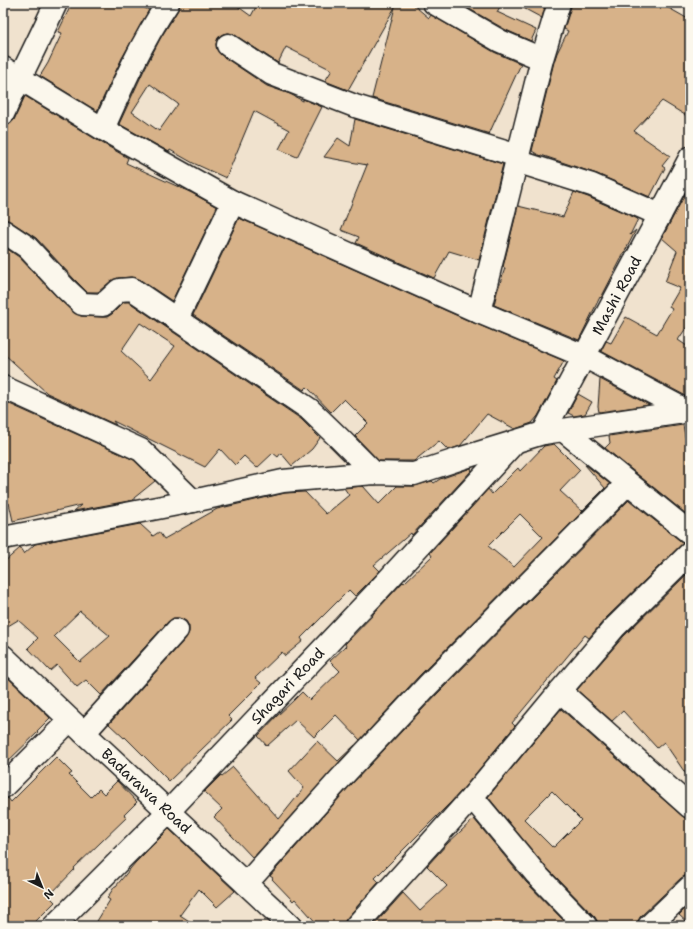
<svg xmlns="http://www.w3.org/2000/svg" width="693" height="929" font-family="'Shantell Sans',sans-serif">
	<rect width="100%" height="100%" fill="#f0e2ce"/>
	<filter id="ink" filterUnits="userSpaceOnUse"><feTurbulence type="fractalNoise" baseFrequency=".025" numOctaves="2"/><feDisplacementMap in="SourceGraphic" scale="8" xChannelSelector="R" yChannelSelector="G"/><feConvolveMatrix kernelMatrix="1 2 1 2 8 2 1 2 1" color-interpolation-filters="sRGB"/></filter>
	<g filter="url(#ink)">
		<path fill="#d7b289" stroke="#1c1c1c" fill-rule="evenodd" d="M 72,3 L 135,3 L 149,10 L 122,58 L 97,111 L 40,76 L 48,63 L 62,33 L 58,32 Z
			M 180,3 L 233,3 L 251,16 L 258,3 L 411,3 L 429,18 L 431,15 L 494,52 L 521,64 L 489,134 L 490,134 L 372,98 L 395,7 L 348,90 L 325,81 L 332,70 L 286,47 L 278,63 L 235,35 L 229,33 L 223,34 L 218,38 L 216,44 L 217,50 L 221,55 L 267,86 L 290,94 L 303,101 L 303,99 L 322,107 L 297,157 L 279,149 L 289,130 L 254,111 L 226,178 L 193,163 L 170,150 L 169,152 L 119,124 L 144,70 L 160,39 L 178,10 ZM 150,84 L 178,104 L 159,131 L 132,112 Z
			M 459,3 L 502,3 L 497,12 L 536,30 L 531,41 L 506,30 Z
			M 514,3 L 546,3 L 542,18 Z
			M 571,3 L 660,3 L 690,20 L 690,118 L 662,101 L 634,131 L 670,156 L 662,166 L 665,168 L 650,197 L 597,174 L 541,155 L 540,156 L 532,151 L 554,62 L 557,53 L 568,31 L 564,29 L 571,7 Z
			M 25,96 L 97,140 L 128,158 L 126,163 L 192,193 L 217,207 L 172,301 L 139,279 L 132,277 L 118,278 L 111,281 L 98,292 L 87,292 L 74,279 L 36,238 L 10,221 L 3,219 L 3,126 L 10,124 L 14,120 Z
			M 355,119 L 503,164 L 479,260 L 449,251 L 434,278 L 356,243 L 359,237 L 341,230 L 367,165 L 324,157 L 338,138 L 350,146 Z
			M 690,185 L 690,322 L 678,340 L 690,348 L 690,385 L 686,396 L 601,351 L 606,341 L 611,343 L 626,317 L 657,334 L 672,309 L 669,307 L 680,288 L 665,282 L 677,251 L 662,238 Z
			M 574,192 L 588,197 L 638,219 L 630,235 L 636,230 L 601,298 L 600,297 L 579,340 L 494,305 L 497,292 L 505,268 L 503,267 L 518,206 L 563,217 Z
			M 239,218 L 474,323 L 564,361 L 554,379 L 557,381 L 538,416 L 532,423 L 515,429 L 487,414 L 460,446 L 448,450 L 439,441 L 414,461 L 379,461 L 355,436 L 368,423 L 344,399 L 331,412 L 307,387 L 304,390 L 193,315 Z
			M 3,246 L 19,257 L 56,296 L 74,313 L 81,316 L 102,317 L 107,317 L 112,314 L 124,302 L 129,302 L 301,419 L 320,438 L 312,449 L 292,466 L 281,453 L 278,457 L 273,453 L 257,468 L 244,456 L 235,465 L 220,449 L 205,467 L 113,421 L 116,425 L 47,393 L 3,353 ZM 140,323 L 175,346 L 151,379 L 121,351 Z
			M 600,379 L 649,405 L 599,412 L 598,407 Z
			M 578,394 L 592,402 L 585,414 L 574,416 L 568,413 Z
			M 3,401 L 134,460 L 155,481 L 134,498 L 134,500 L 74,511 L 81,505 L 13,521 L 9,503 L 3,509 Z
			M 683,425 L 687,446 L 690,443 L 690,517 L 605,448 L 610,443 L 609,436 Z
			M 554,444 L 580,470 L 560,491 L 582,511 L 605,488 L 585,465 L 586,465 L 610,484 L 419,676 L 360,740 L 336,715 L 314,737 L 296,720 L 267,746 L 258,736 L 277,716 L 294,700 L 302,692 L 310,700 L 340,671 L 330,661 L 346,646 L 345,644 L 373,615 L 373,614 L 403,582 L 404,583 L 432,556 L 430,553 L 488,489 L 492,494 L 518,468 L 520,471 L 544,446 ZM 520,514 L 543,537 L 514,567 L 488,546 Z
			M 471,468 L 472,470 L 412,535 L 411,533 L 374,565 L 380,571 L 355,596 L 349,590 L 301,638 L 303,641 L 285,656 L 282,652 L 255,678 L 261,683 L 228,716 L 232,720 L 169,781 L 125,737 L 124,738 L 109,724 L 186,638 L 189,632 L 189,626 L 186,621 L 179,618 L 173,618 L 168,622 L 101,695 L 86,680 L 77,687 L 57,665 L 50,671 L 28,648 L 38,638 L 18,620 L 3,629 L 3,563 L 20,548 L 24,554 L 35,544 L 140,524 L 153,536 L 159,532 L 164,539 L 217,509 L 285,493 L 305,492 L 326,514 L 349,495 L 344,488 L 363,486 L 379,504 L 397,486 L 414,486 L 432,481 L 434,483 L 440,479 ZM 80,611 L 110,636 L 80,662 L 54,636 Z
			M 629,500 L 683,543 L 605,619 L 589,638 L 585,635 L 512,723 L 515,726 L 463,789 L 451,802 L 375,878 L 379,882 L 347,918 L 344,923 L 344,926 L 319,926 L 295,899 L 293,901 L 272,879 L 273,878 L 270,876 L 348,788 L 437,694 Z
			M 690,571 L 690,780 L 664,742 L 657,748 L 623,711 L 612,721 L 577,690 L 623,637 Z
			M 3,673 L 50,718 L 37,731 L 38,732 L 3,766 Z
			M 561,709 L 682,816 L 687,819 L 690,819 L 690,875 L 687,875 L 681,878 L 640,917 L 637,923 L 634,926 L 598,926 L 598,923 L 595,917 L 545,866 L 488,797 ZM 552,791 L 581,820 L 554,847 L 552,846 L 552,847 L 524,819 Z
			M 317,741 L 338,761 L 355,745 L 253,858 L 214,817 L 222,809 L 204,792 L 221,775 L 222,776 L 233,767 L 279,819 L 304,788 L 289,771 Z
			M 56,757 L 72,773 L 69,775 L 91,797 L 99,789 L 104,794 L 117,781 L 137,802 L 124,815 L 127,817 L 74,868 L 75,869 L 49,896 L 55,902 L 31,926 L 3,926 L 3,799 L 8,798 L 11,802 Z
			M 474,819 L 526,882 L 569,926 L 373,926 L 403,893 L 420,911 L 447,886 L 427,866 L 447,844 Z
			M 169,829 L 235,891 L 217,907 L 199,889 L 180,915 L 197,926 L 94,926 L 110,900 L 107,898 L 115,886 L 116,886 L 135,863 Z
			M 690,904 L 690,925 L 679,915 Z"/>
		<g fill="none" stroke-linecap="round" stroke-linejoin="round">
			<g stroke="#1c1c1c" stroke-width="25">
				<g id="minor">
					<path d="M 434,3 L 500,41 L 542,59"/>
					<path d="M 228,45 L 272,74 L 355,106 L 518,156"/>
					<path d="M 3,68 L 103,129 L 233,202 L 479,312 L 584,356 L 689,412"/>
					<path d="M 3,114 C 20,77 39,40 56,3"/>
					<path d="M 103,129 C 122,86 142,41 168,3"/>
					<path d="M 516,161 L 592,185 L 660,215"/>
					<path d="M 3,231 L 27,247 L 65,288 L 82,304 L 103,305 L 119,290 L 132,289 L 309,409 L 340,439 L 374,473"/>
					<path d="M 479,312 L 542,59 L 559,3"/>
					<path d="M 177,319 L 233,202"/>
					<path d="M 3,387 L 141,450 L 193,501"/>
					<path d="M 563,430 L 690,533"/>
					<path id="s1" d="M 543,433 L 660,215 L 690,158"/>
					<path d="M 3,538 L 193,501 L 283,481 L 374,473 L 414,474 L 462,458 L 543,433 L 690,411"/>
					<path id="s2" d="M 3,656 L 84,733 L 291,926"/>
					<path d="M 560,691 L 690,807"/>
					<path d="M 84,733 L 177,630"/>
					<path d="M 3,787 L 70,720"/>
					<path d="M 472,797 L 536,874 L 586,926"/>
					<path d="M 246,884 L 339,780 L 428,685 L 628,483"/>
					<path id="s3" d="M 54,926 L 168,812 L 374,595 L 515,442"/>
					<path d="M 356,926 L 472,797 L 560,691 L 614,628 L 690,553"/>
					<path d="M 649,926 L 690,887"/>
				</g>
			</g>
			<use href="#minor" stroke="#fbf7ec" stroke-width="22"/>
		</g>
	</g>
	<g text-anchor="middle" stroke-width="4" stroke-linejoin="round" paint-order="stroke">
		<g font-size="15" fill="#1c1c1c" stroke="#fbf7ec">
			<text dy="5" stroke="none"><textPath href="#s1" startOffset="156">Mashi Road</textPath></text>
			<text dy="5" stroke="none"><textPath href="#s3" startOffset="335">Shagari Road</textPath></text>
			<text dy="5" stroke="none"><textPath href="#s2" startOffset="197">Badarawa Road</textPath></text>
		</g>
	</g>
	<rect width="693" height="929" fill="none" stroke="#fbf7ec" stroke-width="16"/>
	<rect x="8" y="8" width="677" height="913" fill="none" stroke="#1c1c1c" stroke-width="1.5" filter="url(#ink)"/>
	<g transform="translate(42 887) rotate(137)" stroke="#fbf7ec" stroke-width="3" paint-order="stroke">
	<path d="M0-3L7 15L0 10L-7 15Z" fill="#1c1c1c"/>
	<text y="-6" font-size="11" font-weight="bold" text-anchor="middle" fill="#1c1c1c">N</text>
	</g>
</svg>
